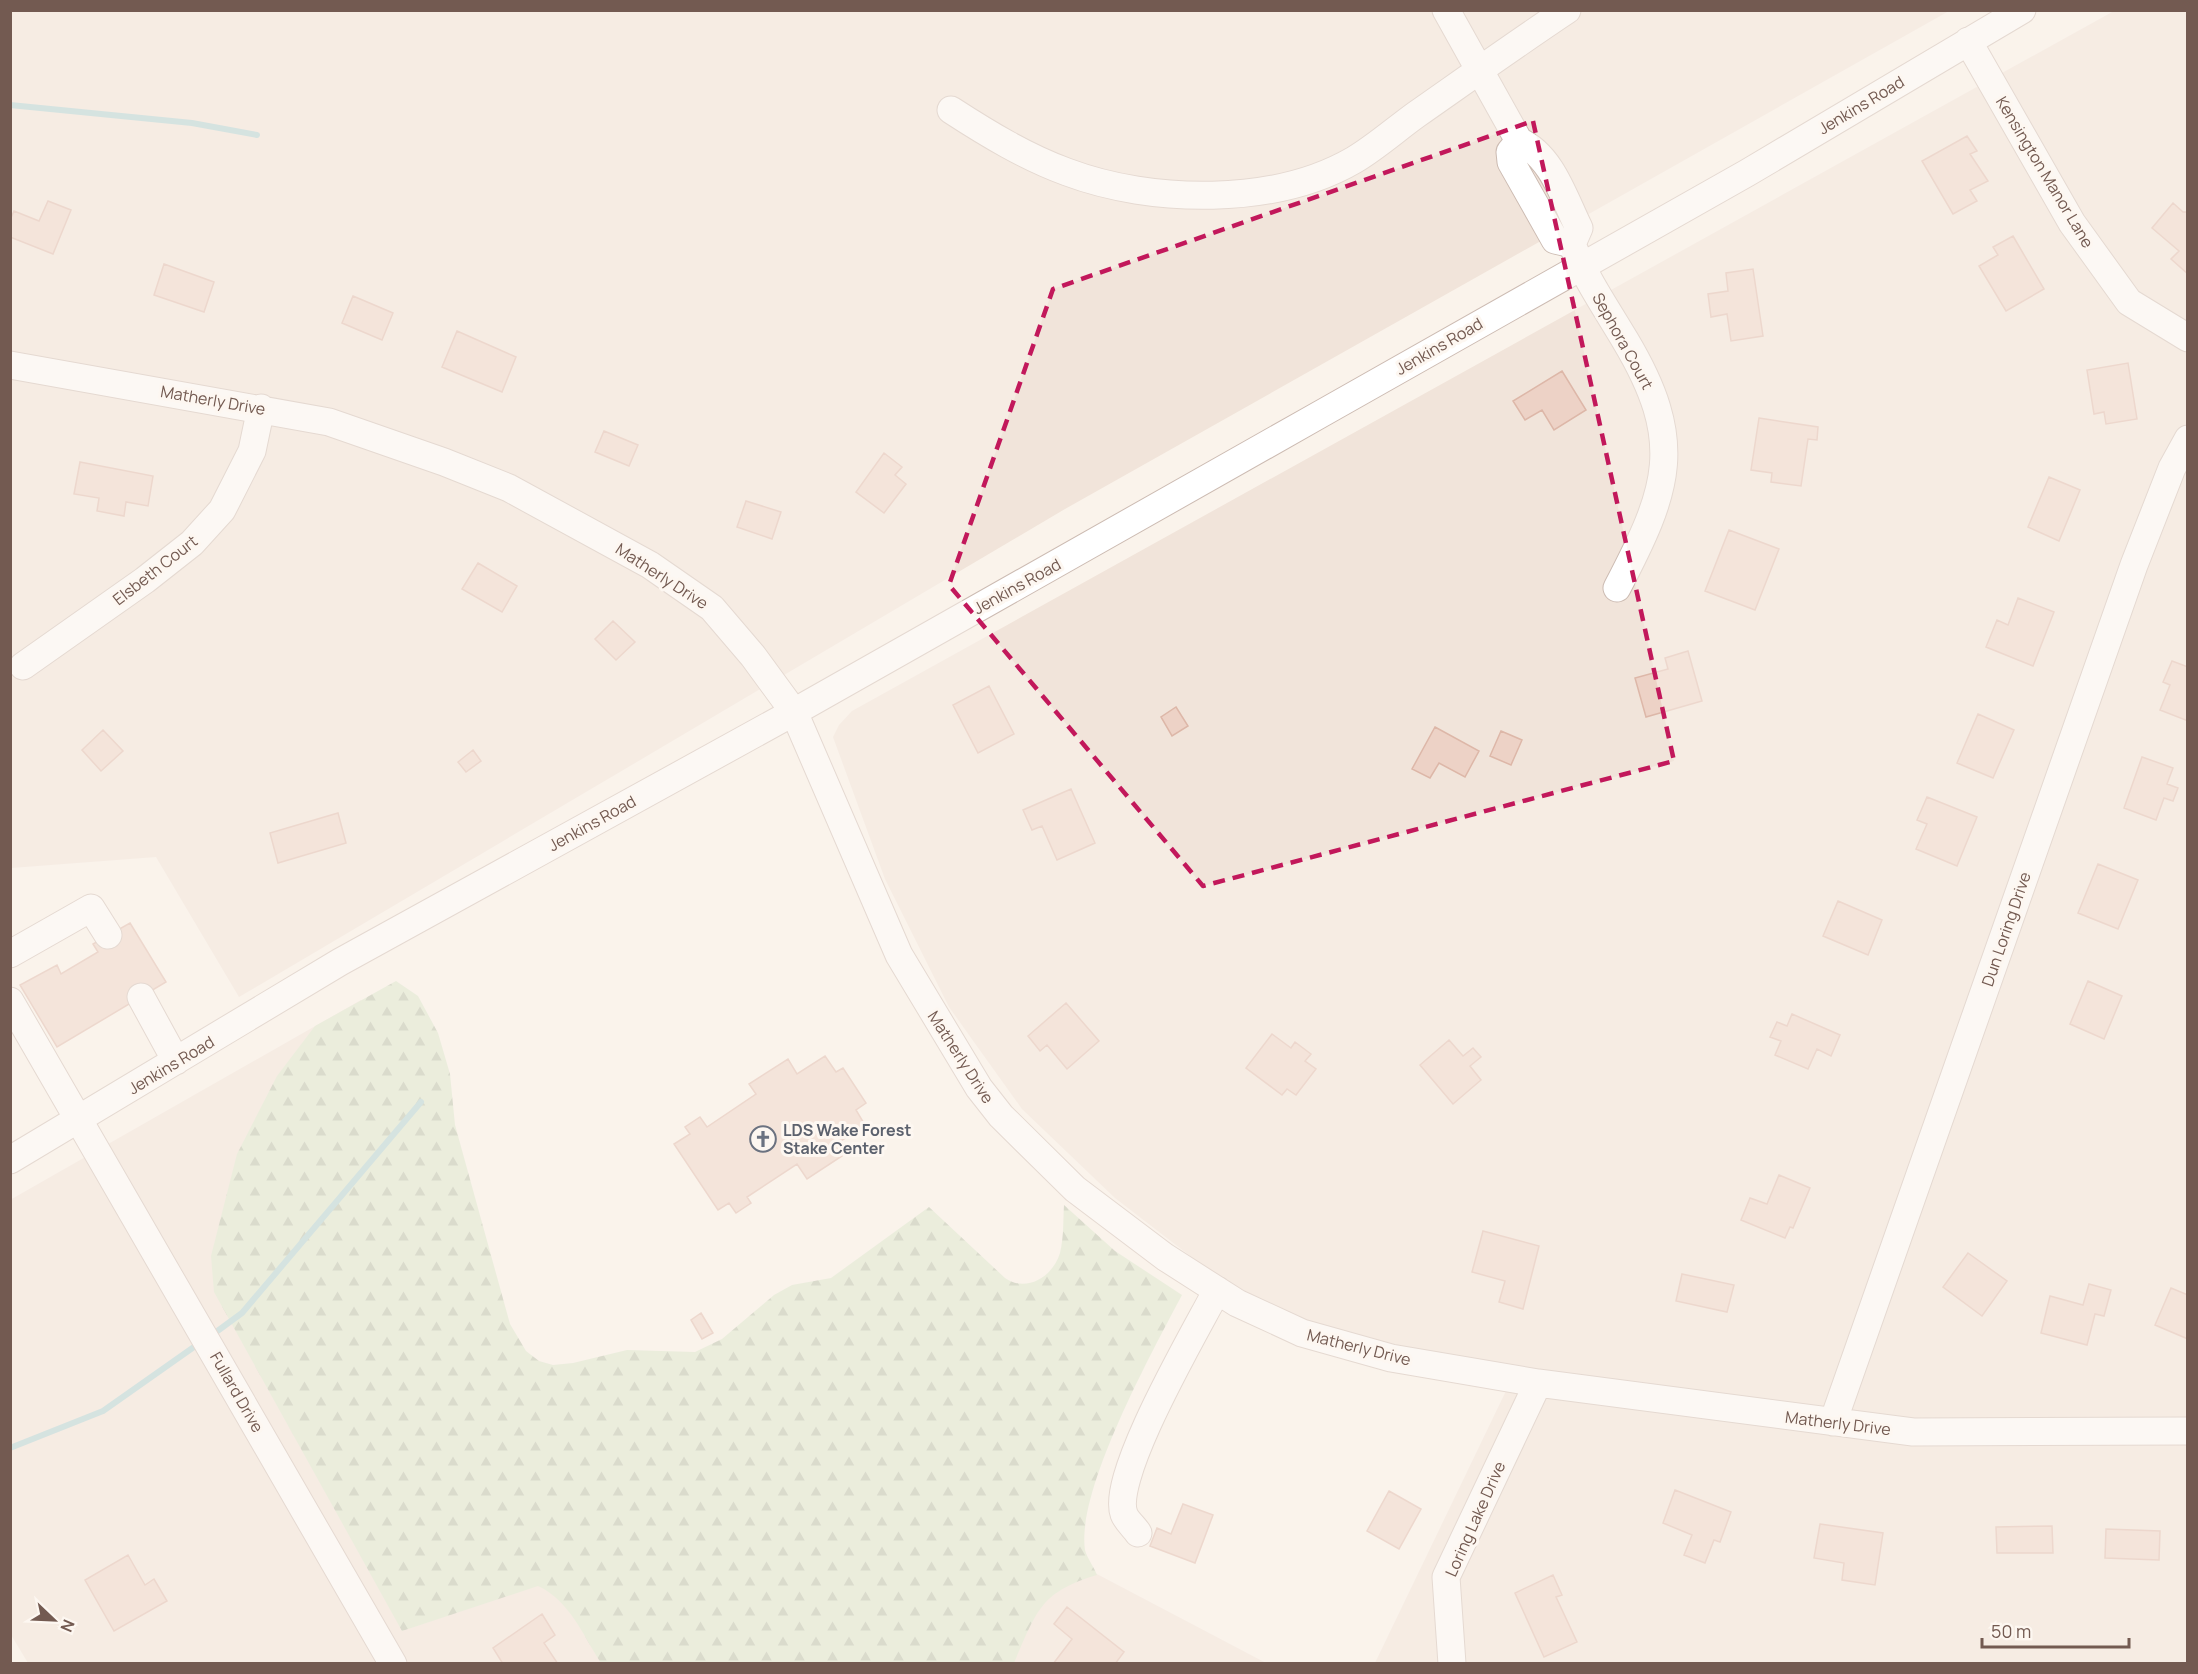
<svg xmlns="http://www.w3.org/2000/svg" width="2198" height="1674" font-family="Manrope,sans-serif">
	<defs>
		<pattern id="forest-firs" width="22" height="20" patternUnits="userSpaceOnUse" patternTransform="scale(1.5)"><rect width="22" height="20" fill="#d9e7cb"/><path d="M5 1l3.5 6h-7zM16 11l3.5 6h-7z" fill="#b4bea7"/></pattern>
	</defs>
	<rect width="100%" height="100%" fill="#faf3eb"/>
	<path fill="#f1e4da" d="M 11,11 L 1949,11 L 1065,509 L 239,997 L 156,857 L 11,868 Z
		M 2114,11 L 2187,11 L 2187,1663 L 1375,1663 L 1518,1366 L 1419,1351 L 1288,1315 L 1211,1272 L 1115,1198 L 1022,1109 L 949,1007 L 885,879 L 833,737 L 839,725 L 852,711 Z
		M 361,1000 L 560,1527 L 864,1663 L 28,1663 L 10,1633 L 10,1200 Z
		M 979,1512 L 1266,1663 L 904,1664 Z"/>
	<path fill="url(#forest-firs)" d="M 396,981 L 418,996 L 438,1033 L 450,1074 L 455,1125 L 510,1324 L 526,1351 L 539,1361 L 553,1365 L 573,1363 L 627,1350 L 695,1352 L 722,1339 L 774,1295 L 792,1285 L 831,1278 L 929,1207 L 1005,1278 C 1026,1293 1053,1277 1060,1253 C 1064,1237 1063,1220 1064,1205 L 1115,1251 L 1182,1295 C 1153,1350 1076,1490 1085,1550 C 1087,1558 1094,1567 1097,1575 C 1040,1592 1037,1611 1014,1663 L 601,1663 C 583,1635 569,1600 538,1586 L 402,1631 L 214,1292 L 211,1256 L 237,1154 L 277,1076 L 315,1026 Z"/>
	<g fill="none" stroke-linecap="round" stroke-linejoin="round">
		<path stroke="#a9d0d3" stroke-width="6" d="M 10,105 L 192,123 L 257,135
			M 212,1335 L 242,1313 L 421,1102
			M 10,1448 L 103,1411 L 201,1342"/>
	</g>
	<path fill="#edd2c6" stroke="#ddb7a8" stroke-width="1.5" d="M 1967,136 L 1977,151 L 1970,154 L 1988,181 L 1970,190 L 1977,201 L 1953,214 L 1922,161 Z
		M 48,201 L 71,210 L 53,254 L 10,237 L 10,220 L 14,211 L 39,221 Z
		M 2173,203 L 2183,212 L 2188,212 L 2188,274 L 2171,259 L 2179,251 L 2152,228 Z
		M 2013,236 L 2044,289 L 2006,311 L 1979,266 L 1998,255 L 1993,247 Z
		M 164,264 L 214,282 L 204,312 L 154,295 Z
		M 1753,269 L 1763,336 L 1731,341 L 1727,314 L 1711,317 L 1708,294 L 1728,291 L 1726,273 Z
		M 353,296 L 393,313 L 382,340 L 342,323 Z
		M 457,331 L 516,357 L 502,392 L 442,367 Z
		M 2128,363 L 2137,419 L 2106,424 L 2104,412 L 2094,414 L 2087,370 Z
		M 1562,371 L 1586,410 L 1554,430 L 1542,410 L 1525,420 L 1513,401 Z
		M 1759,418 L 1818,427 L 1817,440 L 1808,439 L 1801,486 L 1771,482 L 1772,473 L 1751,470 Z
		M 604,431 L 638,445 L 629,466 L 595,452 Z
		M 884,453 L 902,467 L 895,475 L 906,484 L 884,513 L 856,492 Z
		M 80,462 L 153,476 L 148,506 L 126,502 L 124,516 L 97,511 L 99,498 L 74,494 Z
		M 2049,477 L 2080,490 L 2059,541 L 2028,527 Z
		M 746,501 L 781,512 L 772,539 L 737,527 Z
		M 1729,530 L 1779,549 L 1755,610 L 1705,591 Z
		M 478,563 L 517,586 L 502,612 L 462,589 Z
		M 2018,598 L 2054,612 L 2033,666 L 1986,647 L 1997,620 L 2008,625 Z
		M 613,621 L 635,642 L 616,660 L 595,639 Z
		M 1688,651 L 1702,701 L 1646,717 L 1635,678 L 1668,669 L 1665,658 Z
		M 2172,661 L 2188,667 L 2188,721 L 2160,710 L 2170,685 L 2163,682 Z
		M 989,686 L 1014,734 L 978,753 L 953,705 Z
		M 1176,707 L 1188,726 L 1172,736 L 1161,717 Z
		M 1978,714 L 2014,730 L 1993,778 L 1957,763 Z
		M 1435,727 L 1479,751 L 1465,777 L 1439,763 L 1430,778 L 1412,769 Z
		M 103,730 L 123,751 L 101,771 L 82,750 Z
		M 1501,731 L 1522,740 L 1511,765 L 1490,756 Z
		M 473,750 L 481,761 L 466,772 L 458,762 Z
		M 2142,757 L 2173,768 L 2167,784 L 2178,788 L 2173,801 L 2164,798 L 2156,820 L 2124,808 Z
		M 1071,789 L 1095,843 L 1057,860 L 1042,826 L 1032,830 L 1023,810 Z
		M 1927,797 L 1977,817 L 1957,866 L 1916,849 L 1927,824 L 1917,820 Z
		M 338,813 L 346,843 L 278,863 L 270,833 Z
		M 2098,864 L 2138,880 L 2118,929 L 2078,913 Z
		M 1838,901 L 1882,920 L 1868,955 L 1823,936 Z
		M 130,923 L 166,982 L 57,1047 L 20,985 L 57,965 L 61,974 L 98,952 L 93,944 Z
		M 2088,981 L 2122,996 L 2104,1039 L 2070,1024 Z
		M 1066,1003 L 1099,1041 L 1067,1069 L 1047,1045 L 1040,1051 L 1028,1036 Z
		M 1792,1014 L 1840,1035 L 1831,1056 L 1817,1049 L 1808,1069 L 1775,1055 L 1781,1041 L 1770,1037 L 1777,1022 L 1787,1026 Z
		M 1272,1034 L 1291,1048 L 1295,1042 L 1311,1054 L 1305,1061 L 1316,1069 L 1296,1095 L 1287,1089 L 1282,1095 L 1246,1068 Z
		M 1449,1040 L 1463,1056 L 1473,1048 L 1481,1057 L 1470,1066 L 1481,1080 L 1453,1104 L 1420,1065 Z
		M 825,1056 L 836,1072 L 843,1068 L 866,1103 L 856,1110 L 865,1125 L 835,1145 L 842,1156 L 807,1179 L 797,1164 L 747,1197 L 751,1203 L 736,1213 L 729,1203 L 718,1210 L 674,1144 L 690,1134 L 685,1127 L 700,1117 L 707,1127 L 756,1094 L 749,1084 L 788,1059 L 797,1074 Z
		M 1779,1175 L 1810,1188 L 1793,1228 L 1790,1227 L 1785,1238 L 1741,1220 L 1750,1198 L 1767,1204 Z
		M 1483,1231 L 1539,1246 L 1523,1309 L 1499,1302 L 1505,1281 L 1472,1272 Z
		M 1968,1253 L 2007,1281 L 1982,1316 L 1943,1287 Z
		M 1682,1274 L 1734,1285 L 1727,1312 L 1676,1301 Z
		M 2089,1284 L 2111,1290 L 2104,1316 L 2095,1314 L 2087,1345 L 2041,1333 L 2050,1296 L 2083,1305 Z
		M 2171,1288 L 2188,1295 L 2188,1339 L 2155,1325 Z
		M 701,1313 L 713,1333 L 702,1339 L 691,1320 Z
		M 1675,1490 L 1731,1512 L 1720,1542 L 1714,1540 L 1705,1563 L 1684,1555 L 1692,1535 L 1663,1523 Z
		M 1389,1491 L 1421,1509 L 1399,1549 L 1367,1531 Z
		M 1183,1504 L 1213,1515 L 1195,1563 L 1150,1546 L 1157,1528 L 1171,1534 Z
		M 1820,1524 L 1883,1533 L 1875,1585 L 1842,1580 L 1844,1563 L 1814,1558 Z
		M 2052,1526 L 2053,1553 L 1997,1553 L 1996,1527 Z
		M 2106,1529 L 2160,1531 L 2159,1560 L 2105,1558 Z
		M 128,1555 L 145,1585 L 154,1579 L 167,1601 L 114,1631 L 85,1580 Z
		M 1553,1575 L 1562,1595 L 1556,1597 L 1577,1642 L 1544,1657 L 1515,1593 Z
		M 1067,1607 L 1124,1652 L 1115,1664 L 1053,1664 L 1072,1639 L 1054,1624 Z
		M 542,1614 L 555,1635 L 544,1643 L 558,1664 L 503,1664 L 493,1648 Z"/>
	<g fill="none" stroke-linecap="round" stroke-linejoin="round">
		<g stroke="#ccbbb2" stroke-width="29">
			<path id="minor" d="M 1446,10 L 1519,141 C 1552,156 1564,198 1579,228 L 1572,244 C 1585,278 1606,308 1625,340 C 1686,442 1669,489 1617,588
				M 1968,41 L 2072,223 L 2129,302 L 2188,338
				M 951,110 C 988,134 1026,157 1067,172 C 1152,204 1275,206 1354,160 C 1376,147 1396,129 1417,114 C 1467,79 1516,44 1567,10
				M 1519,141 L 1510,152 L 1511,162 L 1555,240 L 1572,244
				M 10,365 L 329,422 L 444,462 L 509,488 L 650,565 L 712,608 L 753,656 L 794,712 L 899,955 L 979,1088 L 1001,1116 L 1075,1189 L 1165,1257 L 1237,1303 L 1302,1333 L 1391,1358 L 1538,1383 L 1913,1432 L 2188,1431
				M 23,666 L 145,580 L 192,543 L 222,510 L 252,451 L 261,408
				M 10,954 L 91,908 L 108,935
				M 141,997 L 176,1061
				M 10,1001 L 393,1664
				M 10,1160 L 340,962 L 794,712 L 1319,415 L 1747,173 L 2022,10
				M 1833,1422 L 2134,565 L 2172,468 L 2188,439
				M 1138,1533 C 1134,1527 1126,1520 1124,1514 C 1110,1476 1197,1329 1217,1290
				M 1452,1664 L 1446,1577 L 1538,1383"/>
		</g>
		<use href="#minor" stroke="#fff" stroke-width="27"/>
	</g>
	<path d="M0 0H2198V1674H0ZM 1533,121 L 1674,761 L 1203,886 L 949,585 L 1053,289 Z" fill="#faf3eb" fill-opacity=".55" fill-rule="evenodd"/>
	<path fill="none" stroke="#c2185b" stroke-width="4.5" stroke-dasharray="12 8" stroke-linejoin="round" d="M 1533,121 L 1674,761 L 1203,886 L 949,585 L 1053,289 Z"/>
	<defs>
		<g id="church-ring" transform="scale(1.35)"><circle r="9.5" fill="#fdf7f1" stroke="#6b7280" stroke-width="1.5"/><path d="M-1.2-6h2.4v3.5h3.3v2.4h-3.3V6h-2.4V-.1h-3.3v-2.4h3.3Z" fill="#6b7280"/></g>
	</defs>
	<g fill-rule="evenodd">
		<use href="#church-ring" x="763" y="1139"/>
	</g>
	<g text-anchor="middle" stroke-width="6" stroke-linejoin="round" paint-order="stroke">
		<g font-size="16" fill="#735a51" stroke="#fdf7f1">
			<text transform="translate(1861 105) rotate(-31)" y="6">Jenkins Road</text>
			<text transform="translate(2045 172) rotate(59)" y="6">Kensington Manor Lane</text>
			<text transform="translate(1623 341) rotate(61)" y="6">Sephora Court</text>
			<text transform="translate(1439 346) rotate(-30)" y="6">Jenkins Road</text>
			<text transform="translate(213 400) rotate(10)" y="6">Matherly Drive</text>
			<text transform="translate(155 570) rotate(-38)" y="6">Elsbeth Court</text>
			<text transform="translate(662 576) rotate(33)" y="6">Matherly Drive</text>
			<text transform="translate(1017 586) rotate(-29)" y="6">Jenkins Road</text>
			<text transform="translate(592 823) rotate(-29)" y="6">Jenkins Road</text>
			<text transform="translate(2006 929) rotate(-71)" y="6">Dun Loring Drive</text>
			<text transform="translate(961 1057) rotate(57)" y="6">Matherly Drive</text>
			<text transform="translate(171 1065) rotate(-31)" y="6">Jenkins Road</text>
			<text transform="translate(1359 1347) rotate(14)" y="6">Matherly Drive</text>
			<text transform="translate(237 1392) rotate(60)" y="6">Fullard Drive</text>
			<text transform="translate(1838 1423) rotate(7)" y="6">Matherly Drive</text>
			<text transform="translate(1475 1519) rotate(-66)" y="6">Loring Lake Drive</text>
		</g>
		<g font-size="16" font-weight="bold" fill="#5b616d" stroke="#fdf7f1" text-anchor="start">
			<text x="783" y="1136">LDS Wake Forest<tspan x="783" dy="18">Stake Center</tspan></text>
		</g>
	</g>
	<rect width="2198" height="1674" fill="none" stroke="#735a51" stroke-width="24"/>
	<g transform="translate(54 1620) rotate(113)" stroke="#fdf7f1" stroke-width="4.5" paint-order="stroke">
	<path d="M0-4.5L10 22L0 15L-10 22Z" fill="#735a51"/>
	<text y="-9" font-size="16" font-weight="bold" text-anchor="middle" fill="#735a51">N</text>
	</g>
	<path d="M1982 1638v9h147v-9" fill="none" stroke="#735a51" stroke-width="3"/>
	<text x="1991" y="1638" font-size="18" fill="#735a51" stroke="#fdf7f1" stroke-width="4.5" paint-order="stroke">50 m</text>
</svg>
